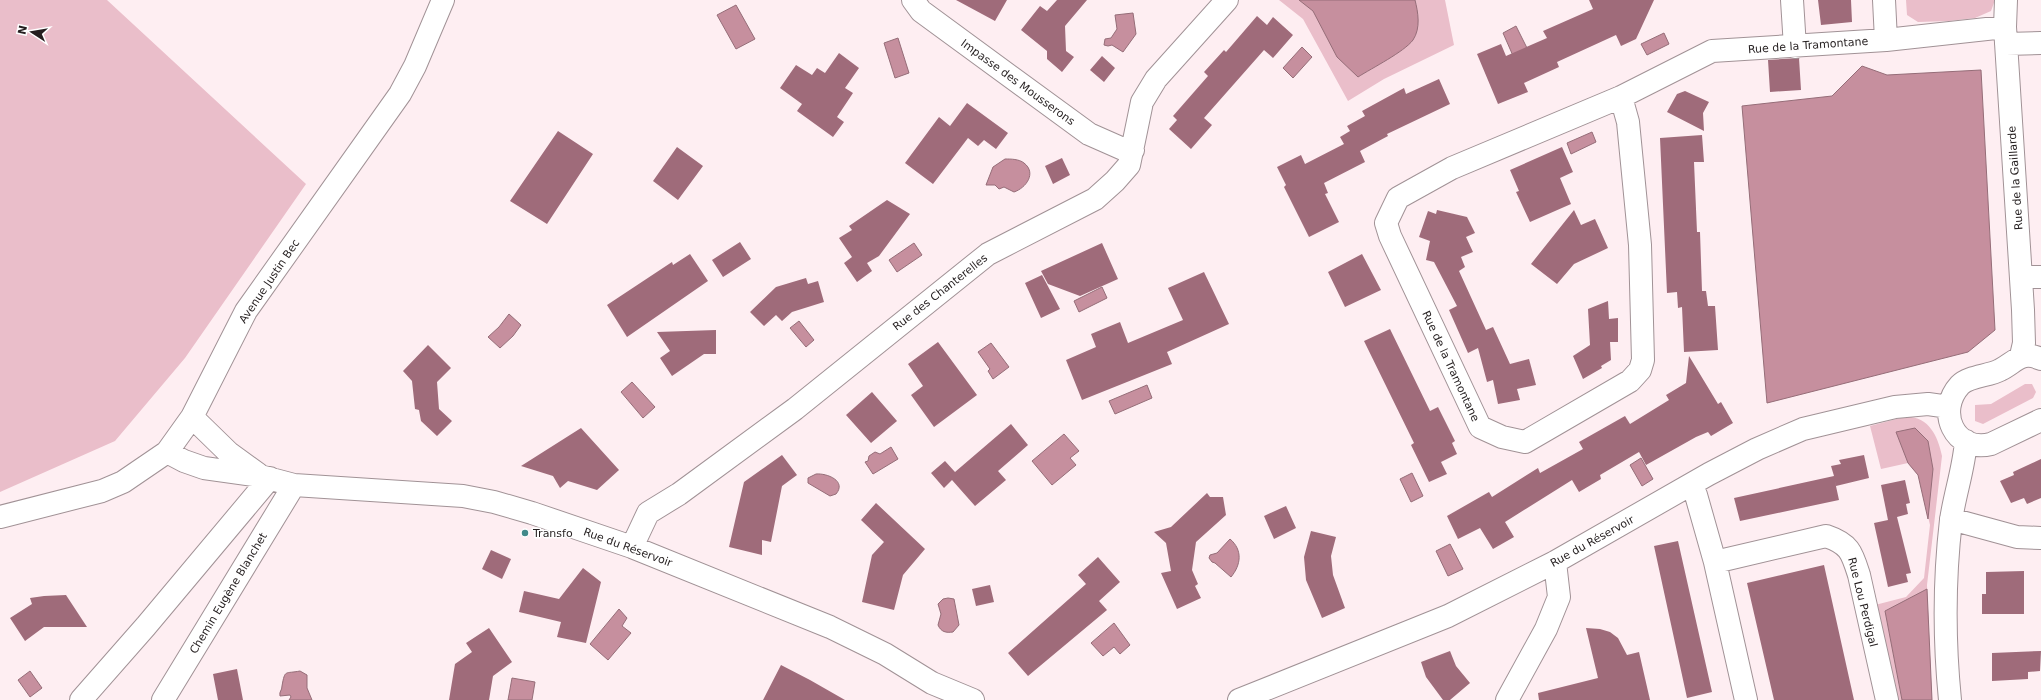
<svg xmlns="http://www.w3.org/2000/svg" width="2041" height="700" font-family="'DejaVu Sans',sans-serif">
	<rect width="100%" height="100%" fill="#feeef2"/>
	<path fill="#eabeca" d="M 0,0 L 107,0 L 306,184 L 185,358 L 115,441 L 0,492 Z
		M 1279,0 L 1445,0 L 1454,45 L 1384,79 L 1348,101 L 1303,19 Z
		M 1906,0 L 1995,0 L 1991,11 L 1975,18 L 1949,21 L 1918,22 L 1907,15 Z
		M 2025,384 L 2032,384 L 2036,392 L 2033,398 L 1983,424 L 1975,421 L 1975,405 L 1991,404 Z
		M 1904,417 C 1928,415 1938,436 1942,456 L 1927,585 L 1932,700 L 1896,700 L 1875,605 L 1906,597 L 1924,578 L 1930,525 L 1918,475 L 1908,463 L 1881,469 L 1870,426 Z"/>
	<path fill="#c68f9e" stroke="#956d78" d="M 1299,0 L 1415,0 C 1418,12 1421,28 1413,40 C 1404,52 1372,68 1358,77 L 1337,57 L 1313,11 Z
		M 736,5 L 755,39 L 736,49 L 717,15 Z
		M 1133,13 L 1136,34 L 1123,52 L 1112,45 L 1108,46 L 1104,45 L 1105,39 L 1111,38 L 1117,29 L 1115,15 Z
		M 1516,26 L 1529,52 L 1514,58 L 1503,33 Z
		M 1664,33 L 1669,44 L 1647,55 L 1641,44 Z
		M 898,38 L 909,73 L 895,78 L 884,43 Z
		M 1302,47 L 1312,57 L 1293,78 L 1283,68 Z
		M 1862,66 L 1887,75 L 1981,70 L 1995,330 L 1968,352 L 1767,403 L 1742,106 L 1832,96 Z
		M 1592,132 L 1596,142 L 1571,154 L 1567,143 Z
		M 1005,159 C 1011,159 1019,159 1024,163 C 1037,173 1026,188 1014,192 L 1004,187 L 999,189 L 995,185 L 986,185 L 993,167 Z
		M 914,243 L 922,255 L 897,272 L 889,260 Z
		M 1102,287 L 1107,298 L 1079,312 L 1074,301 Z
		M 509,314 L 521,325 L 513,336 L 500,348 L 488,337 L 499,327 Z
		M 799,321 L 814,340 L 806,347 L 790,328 Z
		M 991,343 L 1009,367 L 993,379 L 988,371 L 990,369 L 978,352 Z
		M 632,382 L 655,407 L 643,418 L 621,392 Z
		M 1147,385 L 1152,398 L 1115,414 L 1109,401 Z
		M 1915,428 L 1928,441 L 1933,469 L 1928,519 L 1918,475 L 1908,463 L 1896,432 Z
		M 1064,434 L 1079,451 L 1070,458 L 1076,465 L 1052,485 L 1032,461 Z
		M 891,447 L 898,459 L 873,474 L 865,462 L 868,461 L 869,456 L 875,452 L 880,454 Z
		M 1641,458 L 1653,479 L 1642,486 L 1630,465 Z
		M 1412,473 L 1423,496 L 1411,502 L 1400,479 Z
		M 816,474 C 827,473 847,481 836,494 L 830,496 L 808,483 L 808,478 Z
		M 1230,539 C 1243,550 1241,565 1231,577 L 1215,563 L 1212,562 L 1209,558 L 1210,555 L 1217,553 Z
		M 1450,544 L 1463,569 L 1448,576 L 1436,551 Z
		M 1927,589 L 1932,700 L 1902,700 L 1885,611 Z
		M 948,598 L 954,599 L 959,625 L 953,632 C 946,633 941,632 938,625 L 941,614 L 938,604 L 943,599 Z
		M 619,609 L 627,618 L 622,626 L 631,633 L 608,660 L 590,644 Z
		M 1114,623 L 1130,645 L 1120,654 L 1114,647 L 1103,656 L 1091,643 Z
		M 30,671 L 42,688 L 30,697 L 18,680 Z
		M 300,671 L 307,675 L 307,688 L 312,700 L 289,700 L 291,697 L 290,695 L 280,696 C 279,691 282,691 282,686 C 285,669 285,674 300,671 Z
		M 512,678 L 535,682 L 532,700 L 508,700 Z"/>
	<path fill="#9f6b7a" d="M 956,0 L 1007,0 L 995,21 Z
		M 1057,0 L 1087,0 L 1065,26 L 1066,51 L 1074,57 L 1062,72 L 1047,59 L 1047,51 L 1021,30 L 1040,6 L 1047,11 Z
		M 1589,0 L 1654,0 L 1636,39 L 1621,46 L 1616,35 L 1557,62 L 1559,67 L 1524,83 L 1528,92 L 1498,104 L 1477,54 L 1501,44 L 1506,56 L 1547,38 L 1543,31 L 1593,9 Z
		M 1818,0 L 1851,0 L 1852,22 L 1821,25 Z
		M 1257,16 L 1267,25 L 1273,17 L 1293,35 L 1273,58 L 1264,50 L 1204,118 L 1212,125 L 1191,149 L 1169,129 L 1177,120 L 1173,116 L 1208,76 L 1204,72 L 1224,50 L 1226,52 Z
		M 839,53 L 859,68 L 845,88 L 853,93 L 837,117 L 844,122 L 833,137 L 797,111 L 802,104 L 780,88 L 796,65 L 812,75 L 817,68 L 825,73 Z
		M 1102,56 L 1115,68 L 1104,82 L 1090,70 Z
		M 1799,58 L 1801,90 L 1770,92 L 1768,60 Z
		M 1439,79 L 1450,104 L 1387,134 L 1388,136 L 1360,151 L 1365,162 L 1324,183 L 1328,193 L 1325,194 L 1339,222 L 1309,237 L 1284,187 L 1286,185 L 1277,167 L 1301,155 L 1305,164 L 1344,144 L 1340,137 L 1350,131 L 1347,126 L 1365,116 L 1362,111 L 1404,88 L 1406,94 Z
		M 1685,91 L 1709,102 L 1703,113 L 1704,131 L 1667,112 L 1677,94 Z
		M 967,103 L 1008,133 L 996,149 L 984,140 L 978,146 L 968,138 L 933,184 L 905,163 L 939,117 L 950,126 Z
		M 558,131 L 593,154 L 547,224 L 510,201 Z
		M 1702,135 L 1704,162 L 1694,162 L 1697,232 L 1700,232 L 1702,291 L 1706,291 L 1708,306 L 1715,306 L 1718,350 L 1684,352 L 1682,307 L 1678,308 L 1677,292 L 1667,293 L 1660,138 Z
		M 677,147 L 703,166 L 678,200 L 653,181 Z
		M 1562,147 L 1573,172 L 1560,178 L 1571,204 L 1530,222 L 1516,192 L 1519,191 L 1510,170 Z
		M 1062,158 L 1070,175 L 1053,184 L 1045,166 Z
		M 887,200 L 910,214 L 879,256 L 867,263 L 872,271 L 857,282 L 844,263 L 852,257 L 839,238 L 852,230 L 849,226 Z
		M 1437,210 L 1467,217 L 1475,233 L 1466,237 L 1473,252 L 1461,257 L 1465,267 L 1459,271 L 1486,330 L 1493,327 L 1510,364 L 1529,359 L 1536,385 L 1517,389 L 1520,400 L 1498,404 L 1493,380 L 1487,382 L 1478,348 L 1468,353 L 1449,310 L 1457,306 L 1434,262 L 1426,260 L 1430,241 L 1419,237 L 1428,211 L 1436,214 Z
		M 1574,210 L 1581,225 L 1595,219 L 1608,248 L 1574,264 L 1557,284 L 1531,264 Z
		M 740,242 L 751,259 L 723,277 L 712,260 Z
		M 1102,243 L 1118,279 L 1080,296 L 1048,284 L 1041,271 Z
		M 690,254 L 708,281 L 627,337 L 607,305 L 672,262 L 673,265 Z
		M 1362,254 L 1381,290 L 1345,307 L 1328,272 Z
		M 1204,272 L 1229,324 L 1167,352 L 1172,364 L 1082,400 L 1066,360 L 1096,347 L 1091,334 L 1120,322 L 1128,343 L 1183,320 L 1168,288 Z
		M 1042,275 L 1060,309 L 1041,318 L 1025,283 Z
		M 806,278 L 808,284 L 818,281 L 824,302 L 792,312 L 782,321 L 776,315 L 764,326 L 750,312 L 776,287 Z
		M 1608,301 L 1609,319 L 1618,318 L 1618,342 L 1610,342 L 1611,360 L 1601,366 L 1602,368 L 1583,379 L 1573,356 L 1590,345 L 1588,309 Z
		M 1390,329 L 1430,411 L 1438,407 L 1455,441 L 1452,443 L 1457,454 L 1441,462 L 1447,474 L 1429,482 L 1411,445 L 1414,443 L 1364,341 Z
		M 716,330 L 716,354 L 704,354 L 672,376 L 660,358 L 670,351 L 657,332 Z
		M 938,342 L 977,395 L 934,427 L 911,395 L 923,386 L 908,364 Z
		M 428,345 L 451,368 L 437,382 L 439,409 L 452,421 L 437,436 L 421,421 L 419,410 L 415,409 L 412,381 L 403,371 Z
		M 1689,356 L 1718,404 L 1721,402 L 1733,423 L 1711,436 L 1708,432 L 1696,437 L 1646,465 L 1639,452 L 1600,475 L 1601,479 L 1579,492 L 1572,480 L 1505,522 L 1514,537 L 1493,549 L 1480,528 L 1458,539 L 1447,516 L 1489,492 L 1492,497 L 1538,468 L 1540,473 L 1583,449 L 1579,442 L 1625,416 L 1630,424 L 1669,400 L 1666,395 L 1686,383 Z
		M 872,392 L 897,421 L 871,443 L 846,415 Z
		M 1011,424 L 1028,445 L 998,471 L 1006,480 L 975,506 L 952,480 L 944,488 L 931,473 L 945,461 L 955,472 Z
		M 581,428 L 619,470 L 597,490 L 568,481 L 560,488 L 553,476 L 521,466 Z
		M 782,455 L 797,475 L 782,486 L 771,542 L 762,540 L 762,555 L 729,547 L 744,482 Z
		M 1864,455 L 1869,478 L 1836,486 L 1834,477 L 1839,500 L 1740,521 L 1734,498 L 1834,476 L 1831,466 L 1841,464 L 1839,460 Z
		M 2041,459 L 2041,498 L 2027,504 L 2024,498 L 2011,503 L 2000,481 L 2014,475 L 2013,472 Z
		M 1905,480 L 1910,503 L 1906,504 L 1908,514 L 1897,517 L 1911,573 L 1906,574 L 1908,582 L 1888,587 L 1874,523 L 1888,520 L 1881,485 Z
		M 1207,493 L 1210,497 L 1223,497 L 1226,515 L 1196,542 L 1192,570 L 1198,584 L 1195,586 L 1201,598 L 1177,609 L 1161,573 L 1171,571 L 1166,543 L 1154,532 L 1171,527 Z
		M 876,503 L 925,549 L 903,575 L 894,610 L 862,602 L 872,555 L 884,542 L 861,520 Z
		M 1286,506 L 1296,528 L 1274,539 L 1264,516 Z
		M 1311,531 L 1336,537 L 1331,556 L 1333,575 L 1345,608 L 1322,618 L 1306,580 L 1304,557 Z
		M 1678,541 L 1712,692 L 1687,698 L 1654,546 Z
		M 491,550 L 511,559 L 502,579 L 482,569 Z
		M 1098,557 L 1120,582 L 1099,601 L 1107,610 L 1028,676 L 1008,653 L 1086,584 L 1078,575 Z
		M 1824,565 L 1854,700 L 1774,700 L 1747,583 Z
		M 583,568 L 601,582 L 586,643 L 557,637 L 561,622 L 519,612 L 524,591 L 559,599 Z
		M 2024,571 L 2024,614 L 1982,614 L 1982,594 L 1986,594 L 1986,572 Z
		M 990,585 L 994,602 L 976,606 L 972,589 Z
		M 66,595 L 87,627 L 44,627 L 25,641 L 10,618 L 32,604 L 30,598 L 44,596 Z
		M 489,628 L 512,662 L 493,676 L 489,700 L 449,700 L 455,664 L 472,652 L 466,643 Z
		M 1586,628 L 1600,629 L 1610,632 L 1618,638 L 1627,655 L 1639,652 L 1650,700 L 1539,700 L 1538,693 L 1598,678 Z
		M 1450,651 L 1456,666 L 1470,683 L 1450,700 L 1443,700 L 1426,677 L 1421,662 Z
		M 2041,651 L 2040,671 L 2028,672 L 2028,679 L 1992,681 L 1992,653 Z
		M 781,665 L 810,680 L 845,700 L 763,700 Z
		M 237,669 L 243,700 L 218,700 L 213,674 Z"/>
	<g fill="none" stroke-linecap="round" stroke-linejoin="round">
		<g stroke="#a19296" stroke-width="24">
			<path id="minor" d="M 913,0 L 921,11 L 1089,134 L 1123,149 L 1133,150
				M 1792,0 L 1795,47
				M 1884,0 L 1886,40
				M 2006,0 L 2005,27 L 2023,310 L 2024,343 L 2021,356
				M 2006,44 L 2041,43
				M 1621,97 L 1628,122 L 1640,245 L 1643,360 L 1640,370 L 1630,381 L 1525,442 L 1502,437 L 1480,427 L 1390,236 L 1386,223 L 1398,198 L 1452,168 L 1621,97 L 1712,51 L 1886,40 L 2005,27
				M 2021,277 L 2041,277
				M 2041,359 C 2021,350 2016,362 2000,370 C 1989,376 1969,376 1960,385 C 1936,411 1954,453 1991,444 L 2041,420
				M 192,417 L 229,453 L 258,474
				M 167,452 L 184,461 L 204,468 L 260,476 L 294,485 L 463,496 L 494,502 L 532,513 L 632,547 L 830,627 L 885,654 L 932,683 L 973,700
				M 1691,485 L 1696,495 L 1715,562 L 1746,700
				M 0,517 L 102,491 L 123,482 L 167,452 L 192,417 L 246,311 L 400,94 L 415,66 L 443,0
				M 1951,519 L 2017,537 L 2041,538
				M 632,547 L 648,513 L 679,494 L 795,409 L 988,254 L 1095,199 L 1115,181 L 1129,165 L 1142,102 L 1156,79 L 1227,0
				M 1715,562 L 1826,536 C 1850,544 1852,553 1859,575 L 1887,700
				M 81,700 L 146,626 L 270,478
				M 163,700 L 294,485
				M 1239,700 L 1448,616 L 1555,562 L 1709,474 L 1757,449 L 1803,429 L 1895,407 L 1928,404 L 1949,407
				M 1507,700 L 1546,629 L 1559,597 L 1555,562
				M 1950,700 C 1944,640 1944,580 1951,520 C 1955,493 1964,468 1966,441"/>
		</g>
		<use href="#minor" stroke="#fff" stroke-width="22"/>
	</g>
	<circle fill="#41898a" stroke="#fff" stroke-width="1.5" cx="525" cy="533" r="4"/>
	<g text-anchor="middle" stroke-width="3" stroke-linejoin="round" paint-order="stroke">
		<g font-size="11" fill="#241e1f" stroke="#fff">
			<text transform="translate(1808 45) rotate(-4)" y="4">Rue de la Tramontane</text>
			<text transform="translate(1018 82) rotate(36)" y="4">Impasse des Mousserons</text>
			<text transform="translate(2015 178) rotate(-94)" y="4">Rue de la Gaillarde</text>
			<text transform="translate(269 281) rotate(-56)" y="4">Avenue Justin Bec</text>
			<text transform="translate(940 292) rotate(-38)" y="4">Rue des Chanterelles</text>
			<text transform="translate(1451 366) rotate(65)" y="4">Rue de la Tramontane</text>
			<text transform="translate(1592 541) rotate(-29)" y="4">Rue du Réservoir</text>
			<text transform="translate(628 547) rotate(20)" y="4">Rue du Réservoir</text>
			<text transform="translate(228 593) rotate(-59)" y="4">Chemin Eugène Blanchet</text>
			<text transform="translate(1863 602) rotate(76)" y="4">Rue Lou Perdigal</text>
		</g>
		<g font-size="11" fill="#241e1f" stroke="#fff" text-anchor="start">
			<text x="533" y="537">Transfo</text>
		</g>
	</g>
	<g transform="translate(32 32) rotate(282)" stroke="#ffffff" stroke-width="3" paint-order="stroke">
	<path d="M0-3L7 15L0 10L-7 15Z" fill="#241e1f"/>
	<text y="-6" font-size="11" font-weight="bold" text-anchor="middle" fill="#241e1f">N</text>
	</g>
</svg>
